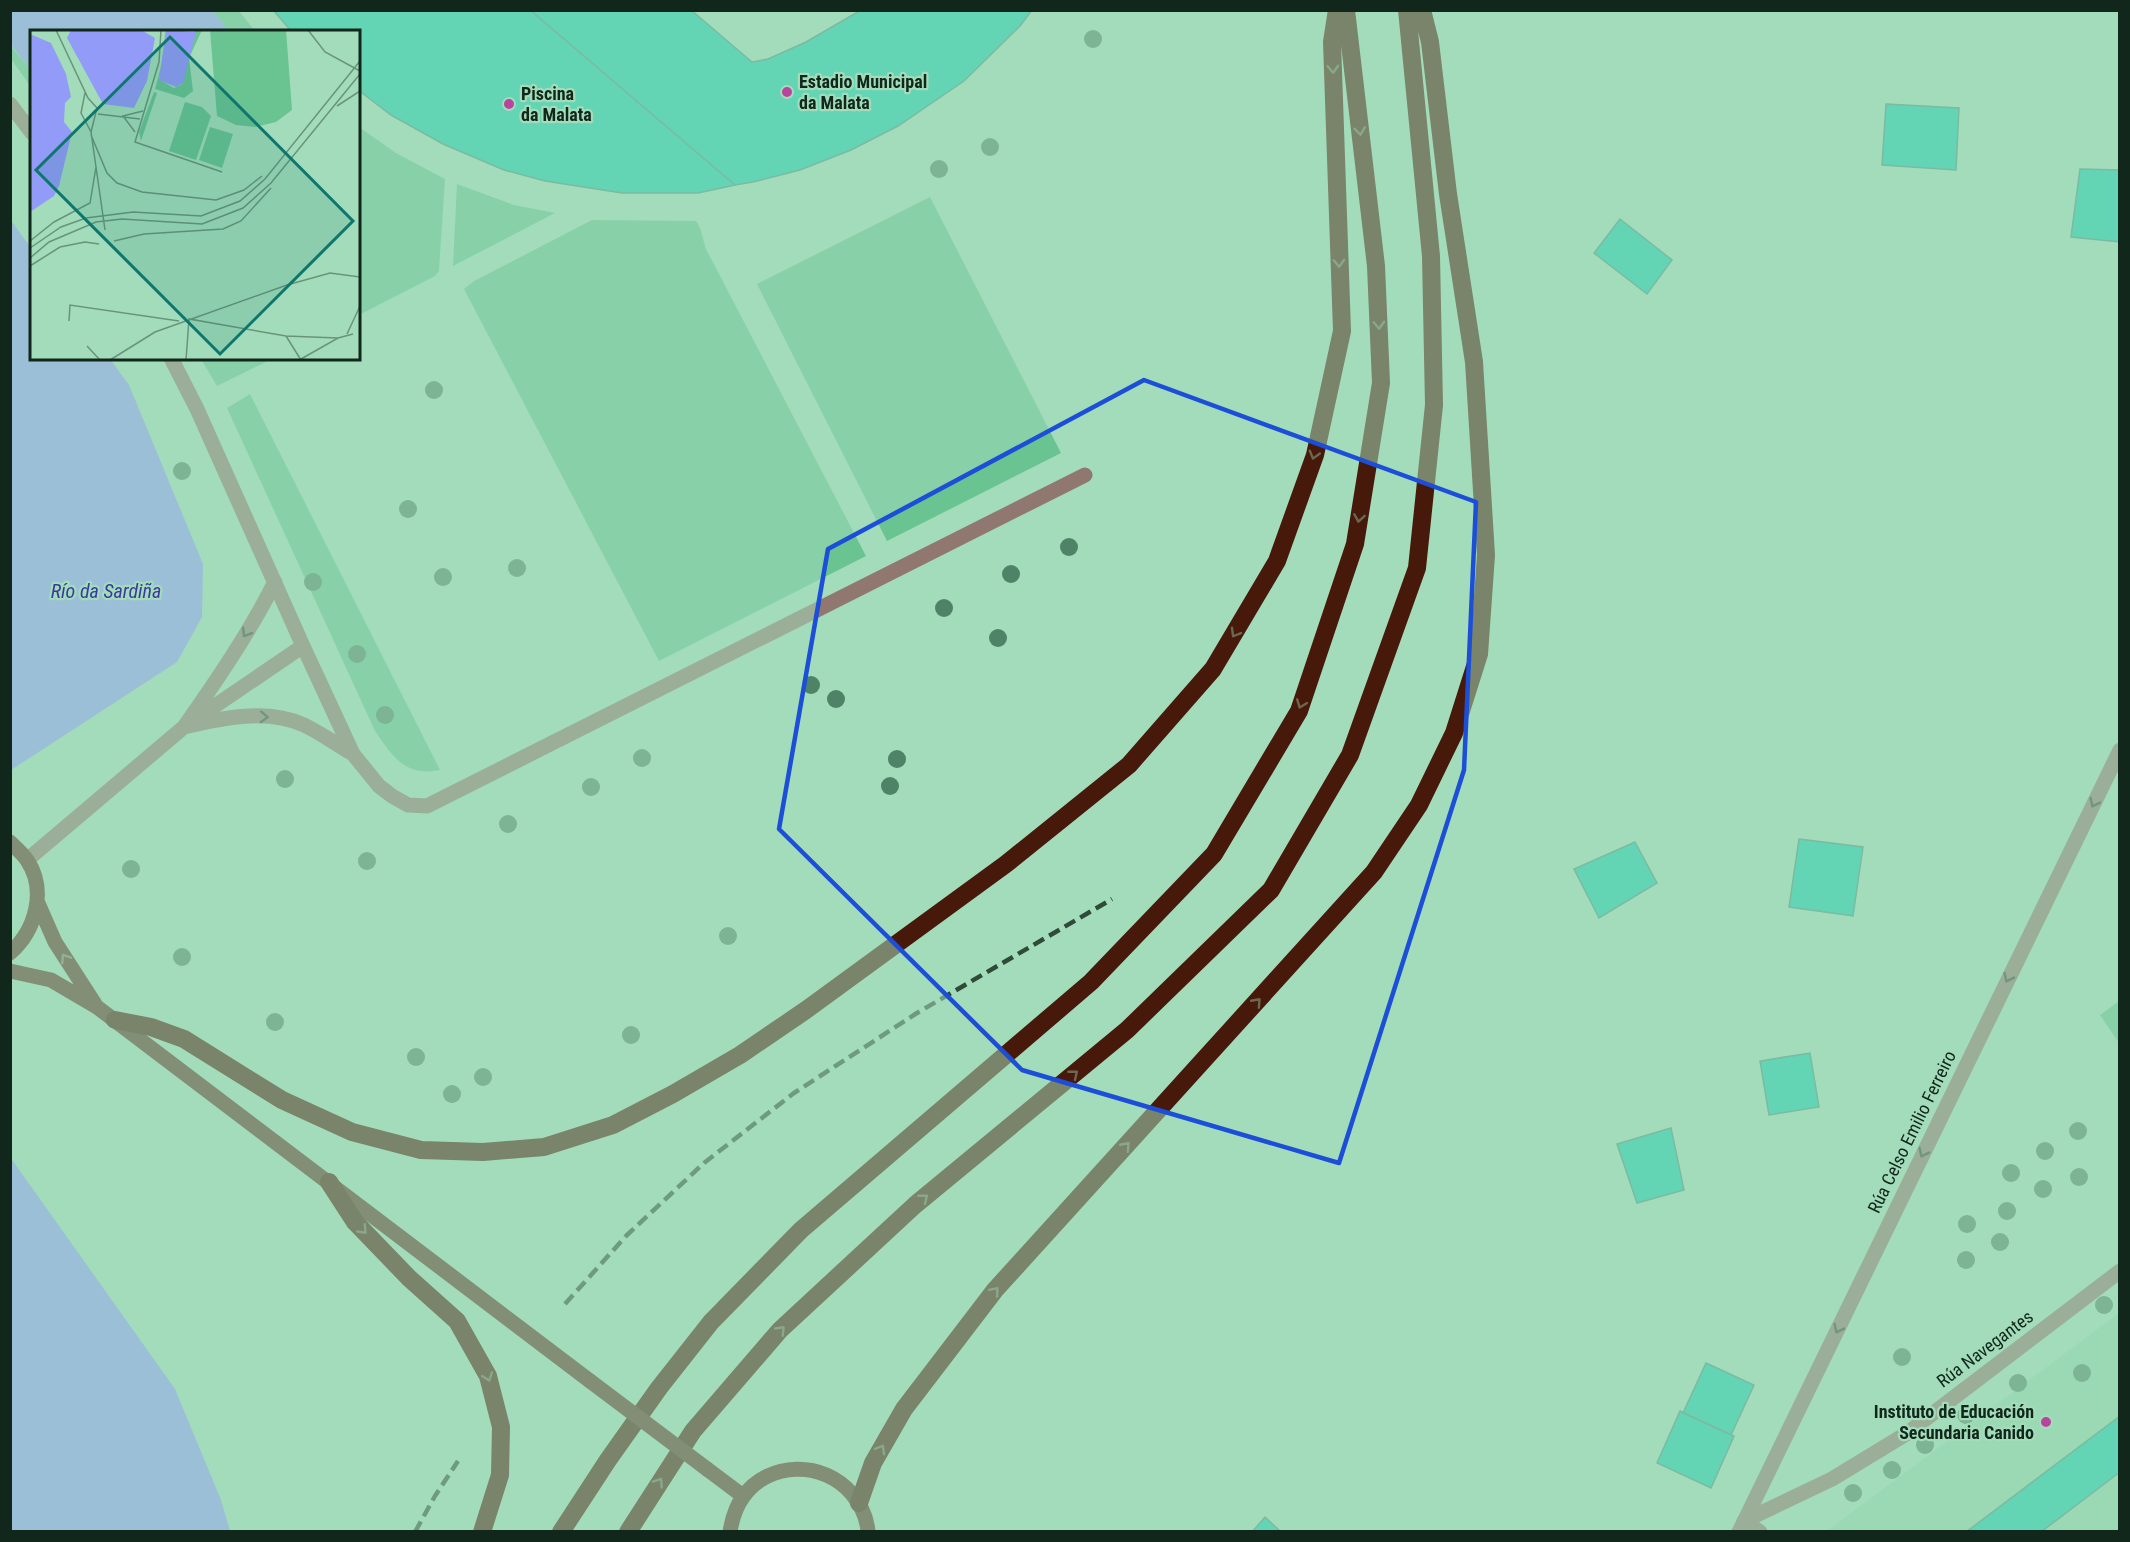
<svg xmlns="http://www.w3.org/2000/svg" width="2130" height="1542" font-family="'Roboto Condensed',sans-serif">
	<rect width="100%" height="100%" fill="#a3dcba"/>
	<path fill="#93d4ae" d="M 2119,1313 L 2119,1531 L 1827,1531 Z"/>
	<path fill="#69c492" d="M 213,11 L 239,11 L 255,31 L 228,31 Z
		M 10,45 L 31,70 L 31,87 L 11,59 Z
		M 359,127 L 396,153 L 445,179 L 439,271 L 435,276 L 359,315 Z
		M 457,184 L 514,205 L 555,213 L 453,266 Z
		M 930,197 L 1061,453 L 887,541 L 757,284 Z
		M 592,220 L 696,221 C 701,227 703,240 706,249 L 866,556 L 659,661 L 464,289 L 474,281 Z
		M 201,359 L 272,359 L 217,386 Z
		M 250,394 L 440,770 C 405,777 393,757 375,731 L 227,408 Z
		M 2119,1001 L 2119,1043 L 2100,1015 Z"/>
	<path fill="#929bf8" d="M 11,10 L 213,11 L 228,31 L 32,32 L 31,70 L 11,45 Z
		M 10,219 L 31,248 L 32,358 L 110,359 L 129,385 L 203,564 L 202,617 L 177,662 L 11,770 Z
		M 10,1157 L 175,1389 L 221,1500 L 230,1531 L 11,1531 Z"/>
	<path fill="#17c9ae" stroke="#4c9284" stroke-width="1.5" d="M 273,10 L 530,10 L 735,185 L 698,193 L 622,193 L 545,181 L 504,170 L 443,144 L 391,115 L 358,90 L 358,32 L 292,32 Z
		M 530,10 L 691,10 L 752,62 L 768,59 L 806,42 L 861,10 L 1032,10 L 1020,26 L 964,81 L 898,126 L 851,150 L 800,170 L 753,182 L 735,185 Z
		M 1886,104 L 1959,108 L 1956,170 L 1882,165 Z
		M 2080,169 L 2120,170 L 2120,242 L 2071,237 Z
		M 1620,219 L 1672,260 L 1647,294 L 1594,253 Z
		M 1799,839 L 1863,847 L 1853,916 L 1789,907 Z
		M 1635,842 L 1657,883 L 1599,918 L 1574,869 Z
		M 1810,1053 L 1819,1107 L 1769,1115 L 1760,1061 Z
		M 1671,1128 L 1684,1190 L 1637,1203 L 1617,1144 Z
		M 1706,1363 L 1754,1385 L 1731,1435 L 1683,1413 Z
		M 1680,1411 L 1734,1436 L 1711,1488 L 1657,1463 Z
		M 2120,1416 L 2120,1472 L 2041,1532 L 1966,1532 Z
		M 1265,1517 L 1281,1532 L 1252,1532 Z"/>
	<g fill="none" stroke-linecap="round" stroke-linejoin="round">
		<path stroke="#90776f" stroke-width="15" d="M 10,104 L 32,133
			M 171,358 L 197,409 L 303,646 L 353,754 L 379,786 L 392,796 L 408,805 L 427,806 L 1085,475
			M 275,582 C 249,633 217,680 184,727 C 222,718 267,708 304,725 C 321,733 337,745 353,754
			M 27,860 L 184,727 L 303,646
			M 1739,1532 L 2120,750
			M 1760,1532 L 1744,1521 L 1832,1479 L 1906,1434 L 2120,1271"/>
		<path stroke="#5b3225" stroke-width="15" d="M 10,842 C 16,848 22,853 27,860 C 47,890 36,930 10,953
			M 37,901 L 55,942 L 95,1004
			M 10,971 L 51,980 L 97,1007 L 590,1381
			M 707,1469 L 743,1496
			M 730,1532 C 732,1519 735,1508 743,1497 C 768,1461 824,1460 852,1494 C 861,1505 867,1517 868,1532"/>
		<path stroke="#47190a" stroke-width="18" d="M 115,1020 L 151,1027 L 184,1039 L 282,1100 L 352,1132 L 421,1150 L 483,1152 L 544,1147 L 613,1125 L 673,1094 L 740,1055 L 806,1010 L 1006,864 L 1129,765 L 1213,669 L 1277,561 L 1315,455 L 1342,331 L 1332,42 L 1337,10
			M 329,1182 L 355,1222 L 409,1278 L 457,1321 L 488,1376 L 501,1427 L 500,1475 L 482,1532
			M 859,1503 L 873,1463 L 904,1409 L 995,1290 L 1374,872 L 1419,805 L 1454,733 L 1479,654 L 1486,555 L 1474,362 L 1448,194 L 1430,42 L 1422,10
			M 561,1532 L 608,1460 L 659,1388 L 711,1322 L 801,1230 L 1091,982 L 1214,854 L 1299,711 L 1355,544 L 1381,383 L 1376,266 L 1346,10
			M 628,1532 L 693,1431 L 780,1330 L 915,1205 L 1127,1030 L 1271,890 L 1350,755 L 1417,568 L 1434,405 L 1431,256 L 1407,10"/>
		<path stroke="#2f4c3b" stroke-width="4.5" stroke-dasharray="12 6" stroke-linecap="butt" d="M 565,1304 L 626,1236 L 704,1163 L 794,1093 L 917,1013 L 1112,899
			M 415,1532 L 435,1496 L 458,1461"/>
		<path stroke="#5b3225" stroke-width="15" d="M 590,1381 L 707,1469"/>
	</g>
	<g fill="#4e8367">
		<circle cx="1093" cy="39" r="9"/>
		<circle cx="990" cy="147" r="9"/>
		<circle cx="939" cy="169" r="9"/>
		<circle cx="434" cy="390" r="9"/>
		<circle cx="182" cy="471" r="9"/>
		<circle cx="408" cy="509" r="9"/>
		<circle cx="1069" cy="547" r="9"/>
		<circle cx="517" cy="568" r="9"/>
		<circle cx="1011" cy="574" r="9"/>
		<circle cx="443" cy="577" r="9"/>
		<circle cx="313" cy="582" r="9"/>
		<circle cx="944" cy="608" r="9"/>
		<circle cx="998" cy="638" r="9"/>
		<circle cx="357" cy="654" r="9"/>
		<circle cx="811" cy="685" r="9"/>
		<circle cx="836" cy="699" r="9"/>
		<circle cx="385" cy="715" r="9"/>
		<circle cx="642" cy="758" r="9"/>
		<circle cx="897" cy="759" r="9"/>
		<circle cx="285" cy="779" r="9"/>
		<circle cx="890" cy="786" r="9"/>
		<circle cx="591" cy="787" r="9"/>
		<circle cx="508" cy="824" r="9"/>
		<circle cx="367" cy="861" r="9"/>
		<circle cx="131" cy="869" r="9"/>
		<circle cx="728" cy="936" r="9"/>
		<circle cx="182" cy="957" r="9"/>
		<circle cx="275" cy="1022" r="9"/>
		<circle cx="631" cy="1035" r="9"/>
		<circle cx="416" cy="1057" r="9"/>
		<circle cx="483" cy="1077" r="9"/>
		<circle cx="452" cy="1094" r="9"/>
		<circle cx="2078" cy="1131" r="9"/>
		<circle cx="2045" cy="1151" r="9"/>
		<circle cx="2011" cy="1173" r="9"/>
		<circle cx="2079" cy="1177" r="9"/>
		<circle cx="2043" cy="1189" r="9"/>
		<circle cx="2007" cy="1211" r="9"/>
		<circle cx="1967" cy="1224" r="9"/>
		<circle cx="2000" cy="1242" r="9"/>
		<circle cx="1966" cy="1260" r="9"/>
		<circle cx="2104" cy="1305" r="9"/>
		<circle cx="1902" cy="1357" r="9"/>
		<circle cx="2082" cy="1373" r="9"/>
		<circle cx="2018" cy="1383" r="9"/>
		<circle cx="1966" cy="1415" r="9"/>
		<circle cx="1925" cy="1445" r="9"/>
		<circle cx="1892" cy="1470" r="9"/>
		<circle cx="1853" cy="1493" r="9"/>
	</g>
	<defs><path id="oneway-chevron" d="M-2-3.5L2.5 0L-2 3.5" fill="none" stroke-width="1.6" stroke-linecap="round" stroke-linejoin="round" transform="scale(1.5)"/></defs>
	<g stroke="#6c6750">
		<use href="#oneway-chevron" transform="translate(1333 69) rotate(88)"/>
		<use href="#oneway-chevron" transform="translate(1360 131) rotate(83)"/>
		<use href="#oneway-chevron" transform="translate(1339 263) rotate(88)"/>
		<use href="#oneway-chevron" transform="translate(1379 325) rotate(88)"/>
		<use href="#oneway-chevron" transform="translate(1314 455) rotate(106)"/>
		<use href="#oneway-chevron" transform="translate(1359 518) rotate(99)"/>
		<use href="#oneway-chevron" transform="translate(1235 633) rotate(120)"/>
		<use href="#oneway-chevron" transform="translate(1301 704) rotate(111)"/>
		<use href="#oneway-chevron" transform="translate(1257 1002) rotate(-48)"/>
		<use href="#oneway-chevron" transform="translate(1074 1074) rotate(-39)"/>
		<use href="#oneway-chevron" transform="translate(1126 1146) rotate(-48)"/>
		<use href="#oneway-chevron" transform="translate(924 1198) rotate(-39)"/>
		<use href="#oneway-chevron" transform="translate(363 1230) rotate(46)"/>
		<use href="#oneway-chevron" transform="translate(995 1291) rotate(-50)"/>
		<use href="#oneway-chevron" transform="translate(781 1330) rotate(-46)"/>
		<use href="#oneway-chevron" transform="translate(488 1377) rotate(70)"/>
		<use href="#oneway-chevron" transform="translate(881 1449) rotate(-60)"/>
		<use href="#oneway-chevron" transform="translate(659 1482) rotate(-56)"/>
	</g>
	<g stroke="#373f34">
		<use href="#oneway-chevron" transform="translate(246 633) rotate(121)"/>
		<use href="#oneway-chevron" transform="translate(264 717) rotate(2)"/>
		<use href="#oneway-chevron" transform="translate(2094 803) rotate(116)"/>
		<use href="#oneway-chevron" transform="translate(2008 978) rotate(116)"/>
		<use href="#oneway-chevron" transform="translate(1923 1153) rotate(116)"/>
		<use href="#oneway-chevron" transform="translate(1838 1329) rotate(116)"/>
	</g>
	<use stroke="#7b7e68" href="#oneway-chevron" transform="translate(65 958) rotate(-123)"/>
	<path d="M0 0H2130V1542H0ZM 1144,380 L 1476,502 L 1464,770 L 1339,1163 L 1022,1070 L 779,829 L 828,549 Z" fill="#a3dcba" fill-opacity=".55" fill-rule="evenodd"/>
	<path fill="none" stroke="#1d4ed8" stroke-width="4.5" stroke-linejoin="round" d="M 1144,380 L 1476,502 L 1464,770 L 1339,1163 L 1022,1070 L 779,829 L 828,549 Z"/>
	<g fill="#b9449d" stroke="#a3dcba" stroke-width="2">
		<circle cx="787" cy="92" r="6"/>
		<circle cx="509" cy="104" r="6"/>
		<circle cx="2046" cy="1422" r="6"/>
	</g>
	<g text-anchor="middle" stroke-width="4.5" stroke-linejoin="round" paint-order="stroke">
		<g font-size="18" font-weight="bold" fill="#11271b" stroke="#a3dcba" text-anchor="start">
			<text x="799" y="88">Estadio Municipal<tspan x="799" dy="21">da Malata</tspan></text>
			<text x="521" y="100">Piscina<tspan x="521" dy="21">da Malata</tspan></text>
			<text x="2034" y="1418" text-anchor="end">Instituto de Educación<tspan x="2034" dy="21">Secundaria Canido</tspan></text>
		</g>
		<g font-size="18" fill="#11271b" stroke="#a3dcba">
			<text transform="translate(1912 1132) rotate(-64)" y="6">Rúa Celso Emilio Ferreiro</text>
			<text transform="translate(1985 1349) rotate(-37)" y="6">Rúa Navegantes</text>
		</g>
		<g font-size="20" font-style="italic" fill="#3c38a2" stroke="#a3dcba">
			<text x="106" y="598">Río da Sardiña</text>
		</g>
	</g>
	<g transform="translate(30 30)">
		<rect width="330" height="330" fill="#a3dcba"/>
		<path d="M 135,0 L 137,13 L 129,49 L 144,58 L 152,54 L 159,16 L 165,0 L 172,0 L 159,28 L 163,61 L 154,68 L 125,59 L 134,25 ZM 180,0 L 256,0 L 262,80 L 246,92 L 225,97 L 206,95 L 187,86 ZM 124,62 L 127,63 L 111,111 L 109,102 ZM 155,72 L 172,77 L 181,86 L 166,130 L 139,121 ZM 180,97 L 203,104 L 192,138 L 169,130 Z" fill="#69c492"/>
		<path d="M 41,0 L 111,0 L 125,8 L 117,51 L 104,78 L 73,74 L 37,8 ZM 136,0 L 166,2 L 153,53 L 146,57 L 129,50 ZM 0,4 L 21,13 L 36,44 L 41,67 L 35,73 L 34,92 L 42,102 L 29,156 L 24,166 L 0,182 Z" fill="#929bf8"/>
		<path fill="none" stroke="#69947a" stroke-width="1.5" d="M 26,0 L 58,68 L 67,78 L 61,102M 131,0 L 129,32 L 105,112 L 192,142M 278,0 L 295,22 L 330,41M 55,63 L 51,83 L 61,102 L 75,200M 307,76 L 330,61M 68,84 L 110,89M 105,102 L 93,86 L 113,81M 61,105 L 77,143 L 87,153 L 112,162 L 186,170 L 214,160 L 232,146M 0,211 L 24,192 L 60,173 L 66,137M 84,211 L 114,204 L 193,199 L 211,191 L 241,158M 0,218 L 31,197 L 56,188 L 103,182 L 171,186 L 210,171 L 235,149 L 330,31M 0,228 L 19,212 L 66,192 L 92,189 L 172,194 L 213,178 L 241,153 L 330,44M 0,236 L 30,217 L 55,212 L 69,214M 39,291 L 40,275 L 149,291M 317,304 L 330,276M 256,306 L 271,330M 57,316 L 70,330M 271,329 L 308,308 L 323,304M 80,330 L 125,302 L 257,255 L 300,243 L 330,247M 156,330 L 159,289 L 256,306 L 308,308"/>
		<path fill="#0f766e" fill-opacity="0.15" stroke="#0f766e" stroke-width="3" d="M 140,7 L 323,191 L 190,324 L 6,140 Z"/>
		<rect width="330" height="330" fill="none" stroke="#11271b" stroke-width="3"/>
	</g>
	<rect width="2130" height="1542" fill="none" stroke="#11271b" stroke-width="24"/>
</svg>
